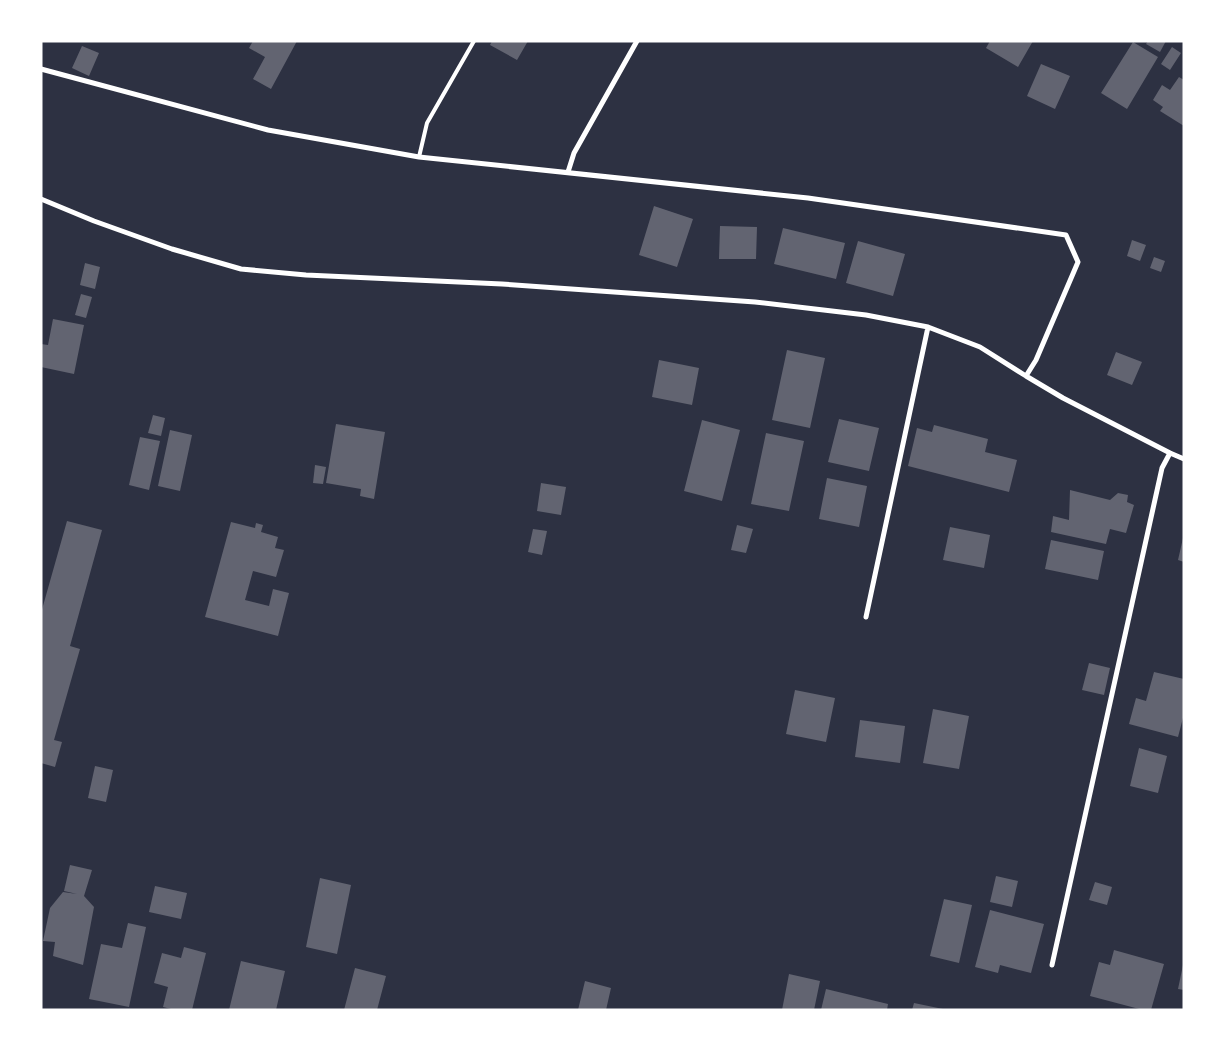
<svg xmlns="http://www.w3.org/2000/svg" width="1225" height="1051" font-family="'IBM Plex Sans',sans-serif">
	<rect width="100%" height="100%" fill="#2d3142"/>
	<path fill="#626471" d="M 253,41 L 297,41 L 271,89 L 253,79 L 265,57 L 249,48 Z
		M 492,41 L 528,41 L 517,60 L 490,45 Z
		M 990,41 L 1033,41 L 1018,67 L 986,48 Z
		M 1148,41 L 1166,41 L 1160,52 L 1146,44 Z
		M 1133,42 L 1158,57 L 1127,109 L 1101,93 Z
		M 82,46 L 99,53 L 89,76 L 72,68 Z
		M 1172,47 L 1181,53 L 1170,70 L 1161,64 Z
		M 1041,64 L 1070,76 L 1055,109 L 1027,96 Z
		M 1179,77 L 1184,80 L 1184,126 L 1160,111 L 1163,107 L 1153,100 L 1162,85 L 1170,90 Z
		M 654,206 L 693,219 L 677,267 L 639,255 Z
		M 720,226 L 757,227 L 756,259 L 719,259 Z
		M 783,228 L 845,243 L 836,279 L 774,264 Z
		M 1132,240 L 1146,245 L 1140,261 L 1127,256 Z
		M 858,241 L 905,254 L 893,296 L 846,283 Z
		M 1154,257 L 1165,261 L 1161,272 L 1150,268 Z
		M 85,263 L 100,267 L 95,289 L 80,285 Z
		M 81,294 L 92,297 L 86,318 L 75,315 Z
		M 53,319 L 84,325 L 74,374 L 41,367 L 41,344 L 48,345 Z
		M 787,350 L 825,358 L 810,428 L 772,420 Z
		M 1116,352 L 1142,362 L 1132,385 L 1107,375 Z
		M 659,360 L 699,368 L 692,405 L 652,397 Z
		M 153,415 L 165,418 L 161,436 L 148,433 Z
		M 839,419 L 879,428 L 869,471 L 828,462 Z
		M 702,420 L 740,430 L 722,501 L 684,491 Z
		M 336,424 L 385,432 L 374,499 L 360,496 L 361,489 L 326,483 Z
		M 934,425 L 988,439 L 985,452 L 1017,460 L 1009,492 L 908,466 L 917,428 L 932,432 Z
		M 170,430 L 192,435 L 180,491 L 158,486 Z
		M 766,433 L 804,441 L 789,511 L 751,504 Z
		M 140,437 L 160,441 L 149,490 L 129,485 Z
		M 315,465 L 326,467 L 323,484 L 313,483 Z
		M 827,478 L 867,486 L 859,527 L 819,519 Z
		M 541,483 L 566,487 L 561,515 L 537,511 Z
		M 1070,490 L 1110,500 L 1118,493 L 1128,495 L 1127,502 L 1134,505 L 1126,533 L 1110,529 L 1106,544 L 1051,532 L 1053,516 L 1069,520 Z
		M 67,521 L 102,530 L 70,646 L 80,649 L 54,740 L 62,742 L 55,767 L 41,763 L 41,613 Z
		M 231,522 L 255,528 L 256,523 L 263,525 L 261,532 L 278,537 L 275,548 L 284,550 L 276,577 L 253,571 L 245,600 L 269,606 L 273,589 L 289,593 L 278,636 L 205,617 Z
		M 737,525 L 753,529 L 746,553 L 731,550 Z
		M 950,527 L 990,535 L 984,568 L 943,560 Z
		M 533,529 L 547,531 L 542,555 L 528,552 Z
		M 1183,538 L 1184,538 L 1184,562 L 1178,560 Z
		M 1051,540 L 1104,551 L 1098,580 L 1045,569 Z
		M 1089,663 L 1110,668 L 1104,695 L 1082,690 Z
		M 1154,672 L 1184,679 L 1184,714 L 1178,737 L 1129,724 L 1136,698 L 1146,701 Z
		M 795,690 L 835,698 L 826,742 L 786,734 Z
		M 933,709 L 969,716 L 959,769 L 923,763 Z
		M 860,720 L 905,726 L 900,763 L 855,757 Z
		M 1139,748 L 1167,756 L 1158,793 L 1130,786 Z
		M 95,766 L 113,770 L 106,802 L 88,798 Z
		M 70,865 L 92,870 L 84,896 L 94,907 L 83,965 L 53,956 L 55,942 L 43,941 L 50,908 L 63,892 L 77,894 L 64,891 Z
		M 996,876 L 1018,881 L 1012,907 L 990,902 Z
		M 320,878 L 351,885 L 337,954 L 306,947 Z
		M 1095,882 L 1112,887 L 1107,905 L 1089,900 Z
		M 155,886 L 187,893 L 181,919 L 149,912 Z
		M 944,899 L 972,905 L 959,963 L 930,956 Z
		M 990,910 L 1044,924 L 1031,973 L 1000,965 L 998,973 L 975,967 Z
		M 128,923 L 146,927 L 129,1007 L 89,999 L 101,944 L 122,948 Z
		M 184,947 L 206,953 L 192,1010 L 175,1010 L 163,1007 L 168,987 L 154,983 L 162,953 L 181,958 Z
		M 1114,950 L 1164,964 L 1151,1010 L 1143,1010 L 1090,996 L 1099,962 L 1110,965 Z
		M 241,961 L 285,971 L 276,1010 L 229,1010 Z
		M 1183,965 L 1184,965 L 1184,990 L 1178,989 Z
		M 355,968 L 386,976 L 377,1010 L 344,1010 Z
		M 789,974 L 820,981 L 814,1010 L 782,1010 Z
		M 585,981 L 611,988 L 606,1010 L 578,1010 Z
		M 826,989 L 888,1004 L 887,1010 L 821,1010 Z
		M 914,1003 L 943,1009 L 943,1010 L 912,1010 Z"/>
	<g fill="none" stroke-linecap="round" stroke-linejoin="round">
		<path stroke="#fff" stroke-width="4" d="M 419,157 L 427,123 L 474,41"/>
		<path stroke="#fff" stroke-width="5" d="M 41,69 L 268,130 L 419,157 L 808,198 L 1066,235 L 1078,262 L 1036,360 L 1026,376
			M 568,172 L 574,153 L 637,41
			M 41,199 L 94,221 L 172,249 L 241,269 L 306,275 L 502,284 L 755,302 L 866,315 L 928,327 L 980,347 L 1026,376 L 1063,398 L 1170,453 L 1184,459
			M 866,617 L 928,327
			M 1052,965 L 1162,468 L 1170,453"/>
	</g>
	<rect width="1225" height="1051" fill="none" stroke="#ffffff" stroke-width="85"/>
</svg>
